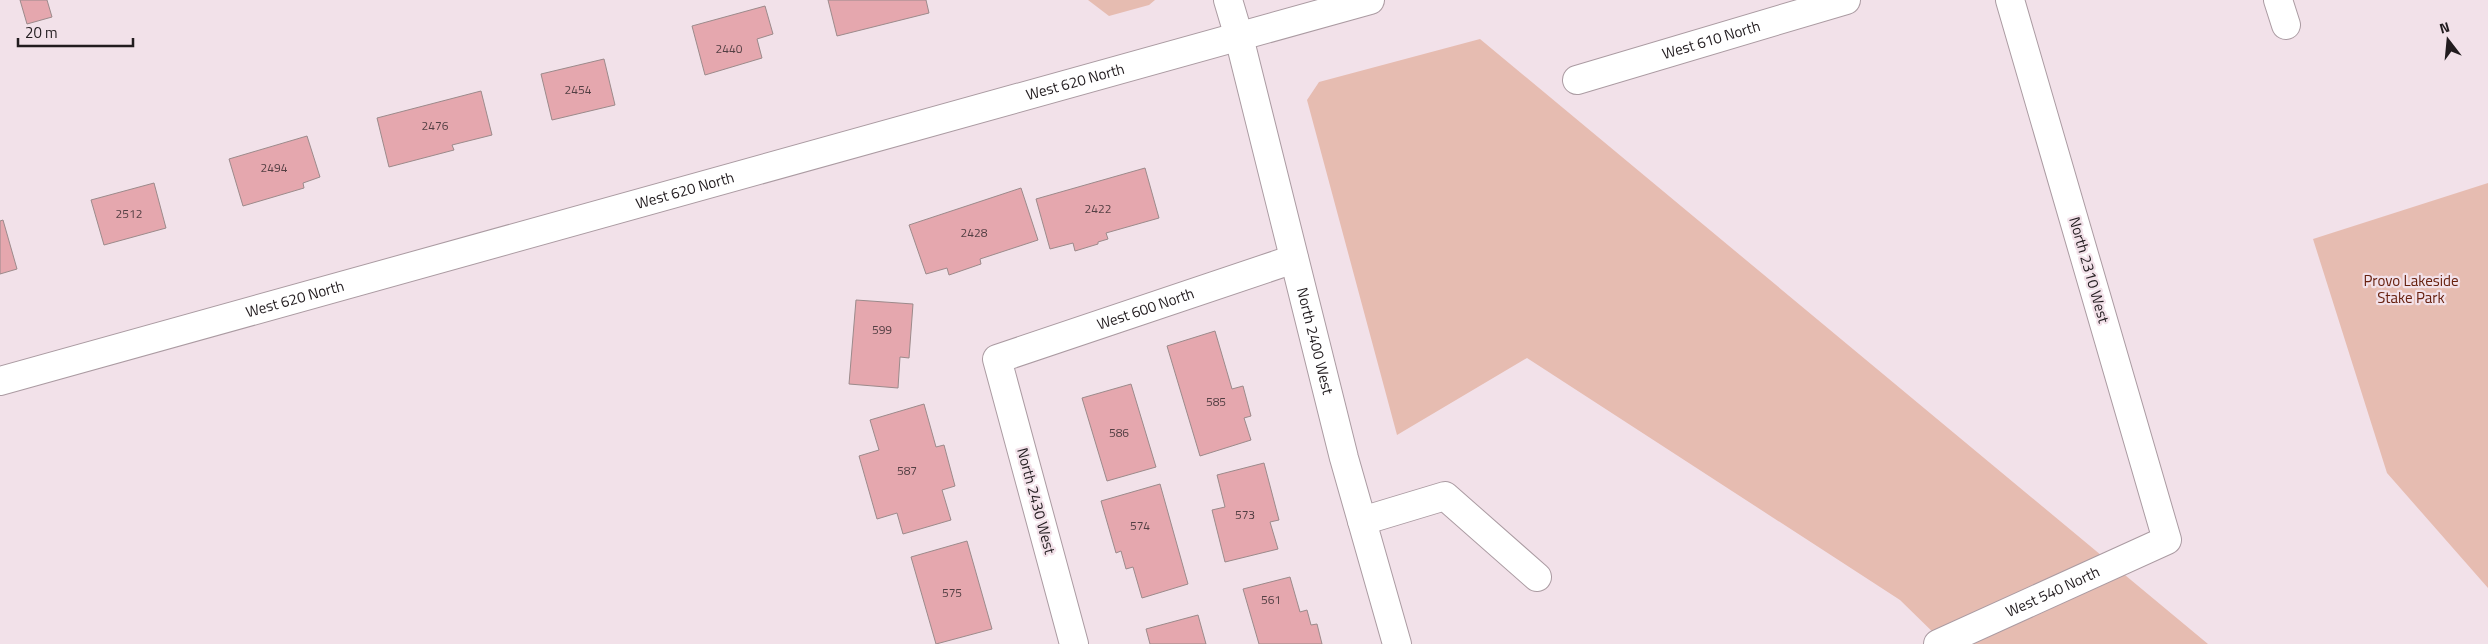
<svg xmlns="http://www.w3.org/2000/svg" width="2488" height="644" font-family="'Titillium Web',sans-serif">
	<rect width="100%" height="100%" fill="#f2e1e9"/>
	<path fill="#e6bcb1" d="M 1088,0 L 1155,0 L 1149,5 L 1109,16 Z
		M 1480,39 L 2208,644 L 1945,644 L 1900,600 L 1527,358 L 1397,435 L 1307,100 L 1319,82 Z
		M 2488,183 L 2488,588 L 2387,473 L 2313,239 Z"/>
	<path fill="#e5a7ae" stroke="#9c8a8b" d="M 20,0 L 47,0 L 52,17 L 27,24 Z
		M 828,0 L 926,0 L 929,13 L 837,36 Z
		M 765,6 L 773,34 L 757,39 L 762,58 L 705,75 L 692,26 Z
		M 604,59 L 615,105 L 552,120 L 541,74 Z
		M 481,91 L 492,135 L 452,145 L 454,150 L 389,167 L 377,118 Z
		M 307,136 L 320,177 L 303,183 L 304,188 L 243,206 L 229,159 Z
		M 1145,168 L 1159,218 L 1106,233 L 1108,239 L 1098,242 L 1098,244 L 1075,251 L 1073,243 L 1050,249 L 1036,199 Z
		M 154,183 L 166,228 L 104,245 L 91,200 Z
		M 1021,188 L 1038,240 L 980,259 L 981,264 L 949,275 L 947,268 L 926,274 L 909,225 Z
		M 3,220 L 17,269 L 0,274 L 0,221 Z
		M 856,300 L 913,304 L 909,358 L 900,357 L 898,388 L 849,384 Z
		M 1215,331 L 1232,389 L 1243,386 L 1251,416 L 1244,418 L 1251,440 L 1200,456 L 1167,346 Z
		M 1131,384 L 1156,467 L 1107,481 L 1082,398 Z
		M 924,404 L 936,447 L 944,445 L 955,486 L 942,490 L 951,520 L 903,534 L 897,513 L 877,519 L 859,456 L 879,450 L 870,420 Z
		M 1264,463 L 1279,520 L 1270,522 L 1278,549 L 1225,562 L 1212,510 L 1225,507 L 1217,475 Z
		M 1160,484 L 1188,584 L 1142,598 L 1133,567 L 1126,569 L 1121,551 L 1116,553 L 1101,501 Z
		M 967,541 L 992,629 L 936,644 L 911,557 Z
		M 1290,577 L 1300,612 L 1307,610 L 1311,625 L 1317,624 L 1322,644 L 1259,644 L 1243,589 Z
		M 1198,615 L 1206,644 L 1150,644 L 1146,629 Z"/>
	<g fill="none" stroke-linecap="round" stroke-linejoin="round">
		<g stroke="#ab9ba2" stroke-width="30">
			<g id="minor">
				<path id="s1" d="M 1228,0 L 1239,37 L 1344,458 L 1397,644"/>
				<path d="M 2278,0 L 2286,25"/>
				<path id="s2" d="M 1577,80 L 1846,0"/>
				<path id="s3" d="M 0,381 L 1370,0"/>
				<path d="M 1362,521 L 1445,496 L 1537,577"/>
				<path id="s4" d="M 1074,644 L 997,359 L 1294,259"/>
				<path id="s5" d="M 1938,644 L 2167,540 L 2010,0"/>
			</g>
		</g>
		<use href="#minor" stroke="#fff" stroke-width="28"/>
	</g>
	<g text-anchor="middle" stroke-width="4.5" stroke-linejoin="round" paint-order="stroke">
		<g font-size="12" fill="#533f43">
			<text x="729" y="53">2440</text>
			<text x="578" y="94">2454</text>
			<text x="435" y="130">2476</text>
			<text x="274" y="172">2494</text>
			<text x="1098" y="213">2422</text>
			<text x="129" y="218">2512</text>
			<text x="974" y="237">2428</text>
			<text x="882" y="334">599</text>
			<text x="1216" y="406">585</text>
			<text x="1119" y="437">586</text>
			<text x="907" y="475">587</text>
			<text x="1245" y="519">573</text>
			<text x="1140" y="530">574</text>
			<text x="952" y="597">575</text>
			<text x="1271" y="604">561</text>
		</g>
		<g font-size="15" fill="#221c1f" stroke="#f2e1e9">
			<text dy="5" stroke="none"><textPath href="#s2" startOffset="140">West 610 North</textPath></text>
			<text dy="5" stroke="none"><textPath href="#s3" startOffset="1116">West 620 North</textPath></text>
			<text dy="5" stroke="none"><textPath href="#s3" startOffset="711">West 620 North</textPath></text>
			<text transform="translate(2089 270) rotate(74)" y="5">North 2310 West</text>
			<text dy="5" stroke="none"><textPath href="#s3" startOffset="306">West 620 North</textPath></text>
			<text dy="5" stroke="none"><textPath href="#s4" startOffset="452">West 600 North</textPath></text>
			<text dy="5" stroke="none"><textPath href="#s1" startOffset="352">North 2400 West</textPath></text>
			<text transform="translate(1036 501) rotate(75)" y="5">North 2430 West</text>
			<text dy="5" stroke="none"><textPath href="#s5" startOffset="126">West 540 North</textPath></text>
		</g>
		<g font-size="15" fill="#67210f" stroke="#f2e1e9">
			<text x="2411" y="286">Provo Lakeside<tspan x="2411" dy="17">Stake Park</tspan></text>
		</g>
	</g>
	<g transform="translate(2448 40) rotate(344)" stroke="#f2e1e9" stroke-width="4" paint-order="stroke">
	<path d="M0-4L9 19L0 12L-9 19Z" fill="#221c1f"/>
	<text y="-8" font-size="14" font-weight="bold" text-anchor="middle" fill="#221c1f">N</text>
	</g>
	<path d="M18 38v8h115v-8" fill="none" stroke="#221c1f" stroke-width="2.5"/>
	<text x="25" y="38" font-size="15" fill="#221c1f" stroke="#f2e1e9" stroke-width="4" paint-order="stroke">20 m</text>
</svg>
